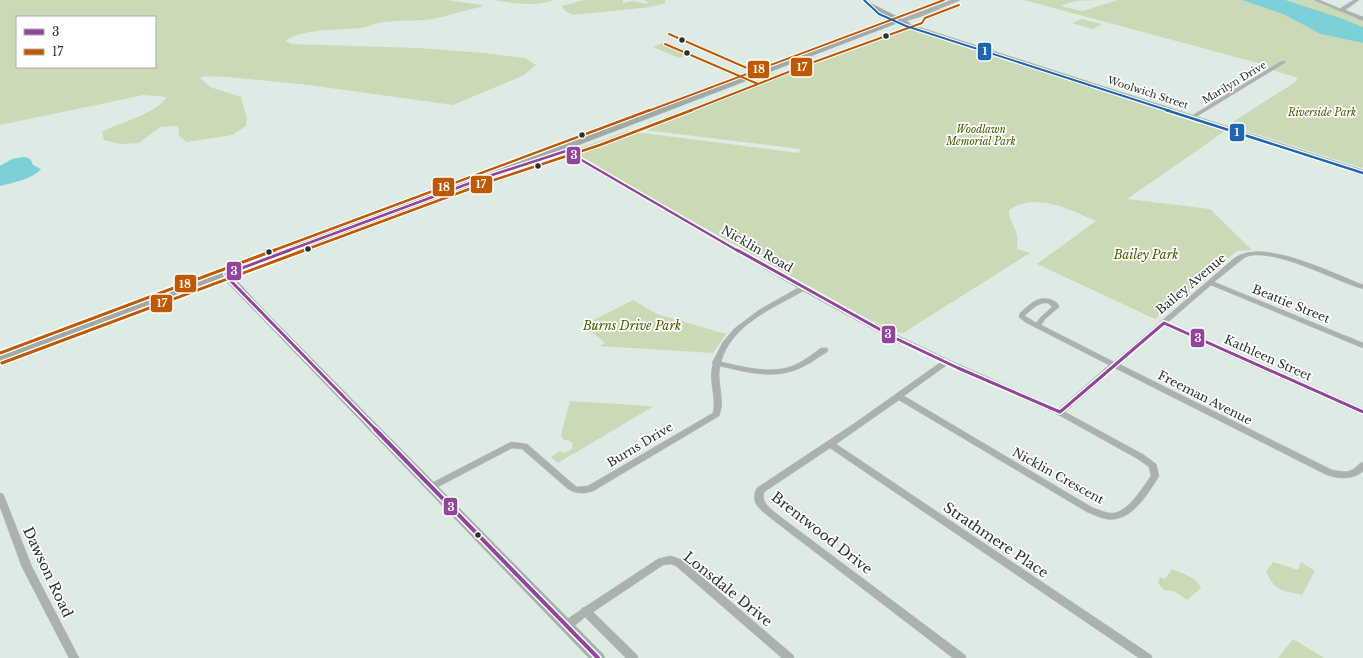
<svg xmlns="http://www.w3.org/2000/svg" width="1363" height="658" font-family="'Libre Baskerville',serif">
	<rect width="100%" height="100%" fill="#ddebe4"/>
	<path fill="#cad9b6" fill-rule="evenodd" d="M 0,0 L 446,0 L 482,5 L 481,7 C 461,10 443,19 424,20 C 411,21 397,20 384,22 C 378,22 372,25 366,27 C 342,31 306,27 285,41 L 291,44 L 418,48 L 484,53 L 525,58 L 536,65 L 524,75 L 453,105 L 309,85 L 230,77 L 204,76 L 200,78 L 210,87 L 241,97 L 247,118 L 246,126 L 232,135 L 187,142 L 179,136 L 178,126 L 160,127 L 139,143 L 120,144 L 104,140 L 102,132 C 120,122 156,114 167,97 L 144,95 L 0,125 ZM 17,17 L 155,17 L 155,67 L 17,67 Z
		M 494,0 L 553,0 C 538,7 510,3 494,0 Z
		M 584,0 L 623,0 L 623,3 L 633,1 L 647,4 L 648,2 L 643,0 L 665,0 L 666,3 L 650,7 L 573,15 L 565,11 L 562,6 Z
		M 1024,0 L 1095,0 L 1077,1 L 1062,5 L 1064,7 L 1082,11 L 1118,0 L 1313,0 L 1363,21 L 1363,166 L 1361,168 L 1356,166 L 1228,125 L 1294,83 L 1298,78 L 1266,68 L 1269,66 Z
		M 1082,19 L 1102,24 L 1093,29 L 1072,23 Z
		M 900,29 L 909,29 L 1225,131 L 1127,199 L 1210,209 L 1252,250 L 1237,251 L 1155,319 L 1037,264 L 1096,221 C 1072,210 1034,191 1009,210 C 1008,219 1015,226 1017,235 C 1018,240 1017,245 1017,249 L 1030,253 L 903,333 L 900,333 L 868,319 L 639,191 L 576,153 L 580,148 L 627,131 L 799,153 L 800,149 L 637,129 Z
		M 665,42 L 694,54 L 679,58 L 653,47 Z
		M 633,300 L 657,314 L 726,334 L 713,353 L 600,346 L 605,343 L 584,325 Z
		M 570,401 L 648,406 L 654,406 L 558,463 L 551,457 L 560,451 L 565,453 L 573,448 L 572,446 L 573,443 L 568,440 L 564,440 L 561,435 Z
		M 1273,562 L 1298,570 L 1301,562 L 1315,571 L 1302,595 C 1282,590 1276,592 1266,572 Z
		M 1172,569 C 1183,574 1197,577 1201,588 L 1187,600 L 1174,591 L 1164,590 L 1158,583 L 1160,577 L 1165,579 Z
		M 1293,639 L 1324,658 L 1278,658 Z"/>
	<path fill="#7cd1d7" d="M 1242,0 L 1285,0 L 1340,18 L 1363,27 L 1363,43 L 1321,34 L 1283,14 Z
		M 23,157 C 29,157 31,159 33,165 L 41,169 C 33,179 12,183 0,186 L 0,166 L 12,159 Z"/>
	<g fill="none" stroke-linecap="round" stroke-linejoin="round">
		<g stroke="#bac5c0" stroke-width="1">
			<path id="minor" d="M 1314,0 L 1319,0 L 1343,10 L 1340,11 Z
				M 1282,61 L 1286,62 L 1194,118 L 1190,117 Z
				M 560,146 L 805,287 L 901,337 L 949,360 L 1059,409 L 1109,365 L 1025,322 L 1019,317 L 1020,313 C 1028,306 1037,296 1049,299 C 1054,301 1058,302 1059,307 L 1045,319 L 1041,325 L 1114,362 L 1223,268 C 1229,263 1235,256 1243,254 C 1272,243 1335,274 1363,285 L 1363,289 C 1335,281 1272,246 1245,257 L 1214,282 L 1363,343 L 1363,348 L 1211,285 L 1168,322 L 1363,409 L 1363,415 L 1164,326 L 1119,364 L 1332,470 C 1339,471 1348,474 1355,468 C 1358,466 1359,463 1363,462 L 1363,471 C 1353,480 1339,479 1327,475 L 1115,368 L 1065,412 L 1144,455 L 1156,464 L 1159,476 C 1149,492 1135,516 1115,519 C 1106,521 1095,515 1087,512 L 899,400 L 836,444 L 1151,655 L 1152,658 L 1139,658 L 830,448 L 764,492 C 761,503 770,508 778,515 L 965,655 L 966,658 L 953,658 L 772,519 C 761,510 749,503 757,488 L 855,423 L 941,362 L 895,341 L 803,291 C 773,308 731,325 721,362 C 744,367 772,375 795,365 C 804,361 813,354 821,348 L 827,348 L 828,350 L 827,352 C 818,357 810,364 800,368 C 774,380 746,372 720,366 C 716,383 726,400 719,416 L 593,491 C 584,494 576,494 568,489 L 522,449 L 512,448 L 434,489 L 431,490 L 428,489 L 427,487 L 428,485 L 511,442 L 527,444 L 574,485 L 577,487 L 588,486 L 713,413 C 717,397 708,381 713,364 L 712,363 L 723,342 L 734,329 L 759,310 L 798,288 L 558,149 L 557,148 ZM 1043,303 L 1048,303 L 1052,307 L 1041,317 L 1036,323 L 1025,316 L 1025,315 L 1036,306 ZM 947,365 L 1057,414 L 1138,459 L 1149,467 L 1151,476 C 1143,487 1129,511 1114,513 C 1107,514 1100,510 1093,508 L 904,396 Z
				M 0,493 L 3,494 L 4,496 L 32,567 L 79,658 L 69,658 L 22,567 L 0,507 Z
				M 671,556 L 682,560 L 793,655 L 794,658 L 782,658 L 676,566 L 671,564 L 663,565 L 593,612 L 637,655 L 638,658 L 626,658 L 585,617 C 579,622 570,631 563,628 L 561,625 L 563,622 L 581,610 L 582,608 L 585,607 L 658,559 Z"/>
		</g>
		<g stroke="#bac5c0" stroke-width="1">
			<path id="tertiary" d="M 1354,0 L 1359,0 L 1345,10 L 1363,17 L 1363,21 L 1338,10 Z"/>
		</g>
		<g stroke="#bac5c0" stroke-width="1">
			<path id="secondary" d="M 952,0 L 960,0 L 922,16 L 903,22 L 1363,170 L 1363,175 L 894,22 Z
				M 226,271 L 229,272 L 261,307 L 603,654 L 605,658 L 589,658 L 225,280 L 221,274 Z"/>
		</g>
		<g stroke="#bac5c0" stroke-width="1">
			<path id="primary" d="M 870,3 L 910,23 L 907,25 L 900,22 L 492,178 L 0,362 L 0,354 L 896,20 L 868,6 L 867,5 Z"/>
		</g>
		<use href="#minor" fill="#abb1af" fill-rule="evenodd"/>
		<use href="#tertiary" fill="#abb1af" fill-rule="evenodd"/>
		<use href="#secondary" fill="#a8b0ad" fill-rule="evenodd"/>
		<use href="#primary" fill="#a2aaa7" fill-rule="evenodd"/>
		<g stroke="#fff" stroke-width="5">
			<path id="bus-1-far2" d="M 287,251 L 489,176 L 566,151 L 738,251"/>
		</g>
		<g stroke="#fff" stroke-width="6">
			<path id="bus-1-far1" d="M 290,250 L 226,274 L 228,278 L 376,430
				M 737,250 L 897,339 L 958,368 L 1060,412 L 1164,323 L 1363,412"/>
		</g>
		<g stroke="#fff" stroke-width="7">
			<path id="bus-1" d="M 375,429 L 598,658"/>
		</g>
		<g stroke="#fff" stroke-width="4">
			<path id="bus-2-far2" d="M 665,44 L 758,84
				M 689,111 L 814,62 L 922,23 L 925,18 L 959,5"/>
		</g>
		<g stroke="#fff" stroke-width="5">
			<path id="bus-2-far1" d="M 302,251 L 491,181 L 600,145 L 692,110"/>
		</g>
		<g stroke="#fff" stroke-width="6">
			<path id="bus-2" d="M 2,363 L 305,250"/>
		</g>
		<g stroke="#fff" stroke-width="4">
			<path id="bus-3-far2" d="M 669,34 L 756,72
				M 648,111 L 944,0"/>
		</g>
		<g stroke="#fff" stroke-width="5">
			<path id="bus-3-far1" d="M 272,251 L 650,110"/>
		</g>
		<g stroke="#fff" stroke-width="6">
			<path id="bus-3" d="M 0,353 L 275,250"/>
		</g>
		<g stroke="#fff" stroke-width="4">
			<path id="bus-4-far1" d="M 864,0 L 879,14 L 906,26 L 1170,111"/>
		</g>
		<g stroke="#fff" stroke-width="5">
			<path id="bus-4" d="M 1166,110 L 1363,173"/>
		</g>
		<use href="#bus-1-far2" stroke="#91469b" stroke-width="2.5"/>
		<use href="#bus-1-far1" stroke="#91469b" stroke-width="3"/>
		<use href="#bus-1" stroke="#91469b" stroke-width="4"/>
		<use href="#bus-2-far2" stroke="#bf5900" stroke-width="2"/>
		<use href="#bus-2-far1" stroke="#bf5900" stroke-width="2.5"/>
		<use href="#bus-2" stroke="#bf5900" stroke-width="3"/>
		<use href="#bus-3-far2" stroke="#bf5900" stroke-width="2"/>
		<use href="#bus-3-far1" stroke="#bf5900" stroke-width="2.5"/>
		<use href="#bus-3" stroke="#bf5900" stroke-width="3"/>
		<use href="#bus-4-far1" stroke="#1e66b1" stroke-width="2"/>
		<use href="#bus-4" stroke="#1e66b1" stroke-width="2.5"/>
	</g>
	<g fill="#29332e" stroke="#fff" stroke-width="1.5">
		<circle cx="886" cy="36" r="3.5"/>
		<circle cx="682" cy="40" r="3.5"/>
		<circle cx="687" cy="53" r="3.5"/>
		<circle cx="582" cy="135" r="3.5"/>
		<circle cx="538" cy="166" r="3.5"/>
		<circle cx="308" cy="249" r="3.5"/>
		<circle cx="269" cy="252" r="3.5"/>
		<circle cx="478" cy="535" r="3.5"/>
	</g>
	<g text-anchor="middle" stroke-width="3.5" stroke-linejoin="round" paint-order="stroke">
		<g font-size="10" fill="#29332e" stroke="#fff">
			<text transform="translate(1234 82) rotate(-31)" y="4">Marilyn Drive</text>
			<text transform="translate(1148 92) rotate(18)" y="4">Woolwich Street</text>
		</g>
		<g font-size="10" font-style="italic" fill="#495b00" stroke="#fff">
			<text x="1322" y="116">Riverside Park</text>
			<text x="981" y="133">Woodlawn<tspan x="981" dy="12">Memorial Park</tspan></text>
		</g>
		<g font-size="12" fill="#29332e" stroke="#fff">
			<text transform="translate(757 249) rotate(30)" y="4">Nicklin Road</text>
			<text transform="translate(1191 284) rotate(-40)" y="4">Bailey Avenue</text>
			<text transform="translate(1291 304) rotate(22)" y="4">Beattie Street</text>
			<text transform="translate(1268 358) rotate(24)" y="4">Kathleen Street</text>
			<text transform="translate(1205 398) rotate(27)" y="4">Freeman Avenue</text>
			<text transform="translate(640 445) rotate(-31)" y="4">Burns Drive</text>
			<text transform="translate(1058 476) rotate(29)" y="4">Nicklin Crescent</text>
		</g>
		<g font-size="12" font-style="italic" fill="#495b00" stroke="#fff">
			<text x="1146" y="259">Bailey Park</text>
			<text x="632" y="330">Burns Drive Park</text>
		</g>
		<g font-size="14" fill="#29332e" stroke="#fff">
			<text transform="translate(822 533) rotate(38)" y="5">Brentwood Drive</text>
			<text transform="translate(996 540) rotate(34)" y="5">Strathmere Place</text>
			<text transform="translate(48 572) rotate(65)" y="5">Dawson Road</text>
			<text transform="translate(728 589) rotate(39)" y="5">Lonsdale Drive</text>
		</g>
	</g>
	<g stroke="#fff" stroke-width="1.5">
		<rect x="977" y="42" width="15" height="19" rx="4" fill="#1e66b1"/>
		<rect x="790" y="57" width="23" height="20" rx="4" fill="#bf5900"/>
		<rect x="747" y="60" width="23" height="19" rx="4" fill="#bf5900"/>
		<rect x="1229" y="123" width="16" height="19" rx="4" fill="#1e66b1"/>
		<rect x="566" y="146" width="15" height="19" rx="4" fill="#91469b"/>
		<rect x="470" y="175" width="23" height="19" rx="4" fill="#bf5900"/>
		<rect x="432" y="177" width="23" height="20" rx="4" fill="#bf5900"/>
		<rect x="226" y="261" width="16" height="20" rx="4" fill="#91469b"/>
		<rect x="174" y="274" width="23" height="19" rx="4" fill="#bf5900"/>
		<rect x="150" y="294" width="23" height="19" rx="4" fill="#bf5900"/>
		<rect x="881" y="325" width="15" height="19" rx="4" fill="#91469b"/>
		<rect x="1190" y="328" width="15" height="20" rx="4" fill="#91469b"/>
		<rect x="443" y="497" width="15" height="19" rx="4" fill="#91469b"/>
	</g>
	<g font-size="11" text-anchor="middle" font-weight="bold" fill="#fff">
		<text x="985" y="55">1</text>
		<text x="802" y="71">17</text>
		<text x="759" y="73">18</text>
		<text x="1237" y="136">1</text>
		<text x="574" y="159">3</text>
		<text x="481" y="188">17</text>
		<text x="444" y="191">18</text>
		<text x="234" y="275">3</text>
		<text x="185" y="288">18</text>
		<text x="162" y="307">17</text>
		<text x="888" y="338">3</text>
		<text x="1198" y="342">3</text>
		<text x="451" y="511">3</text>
	</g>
	<rect x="16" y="16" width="140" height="52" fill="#ffffff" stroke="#a9adab"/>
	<rect x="24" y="29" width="20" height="6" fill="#91469b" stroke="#a9adab"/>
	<text x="52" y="36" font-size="12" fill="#29332e">3</text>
	<rect x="24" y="49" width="20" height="6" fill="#bf5900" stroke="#a9adab"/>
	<text x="52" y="56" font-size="12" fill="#29332e">17</text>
</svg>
